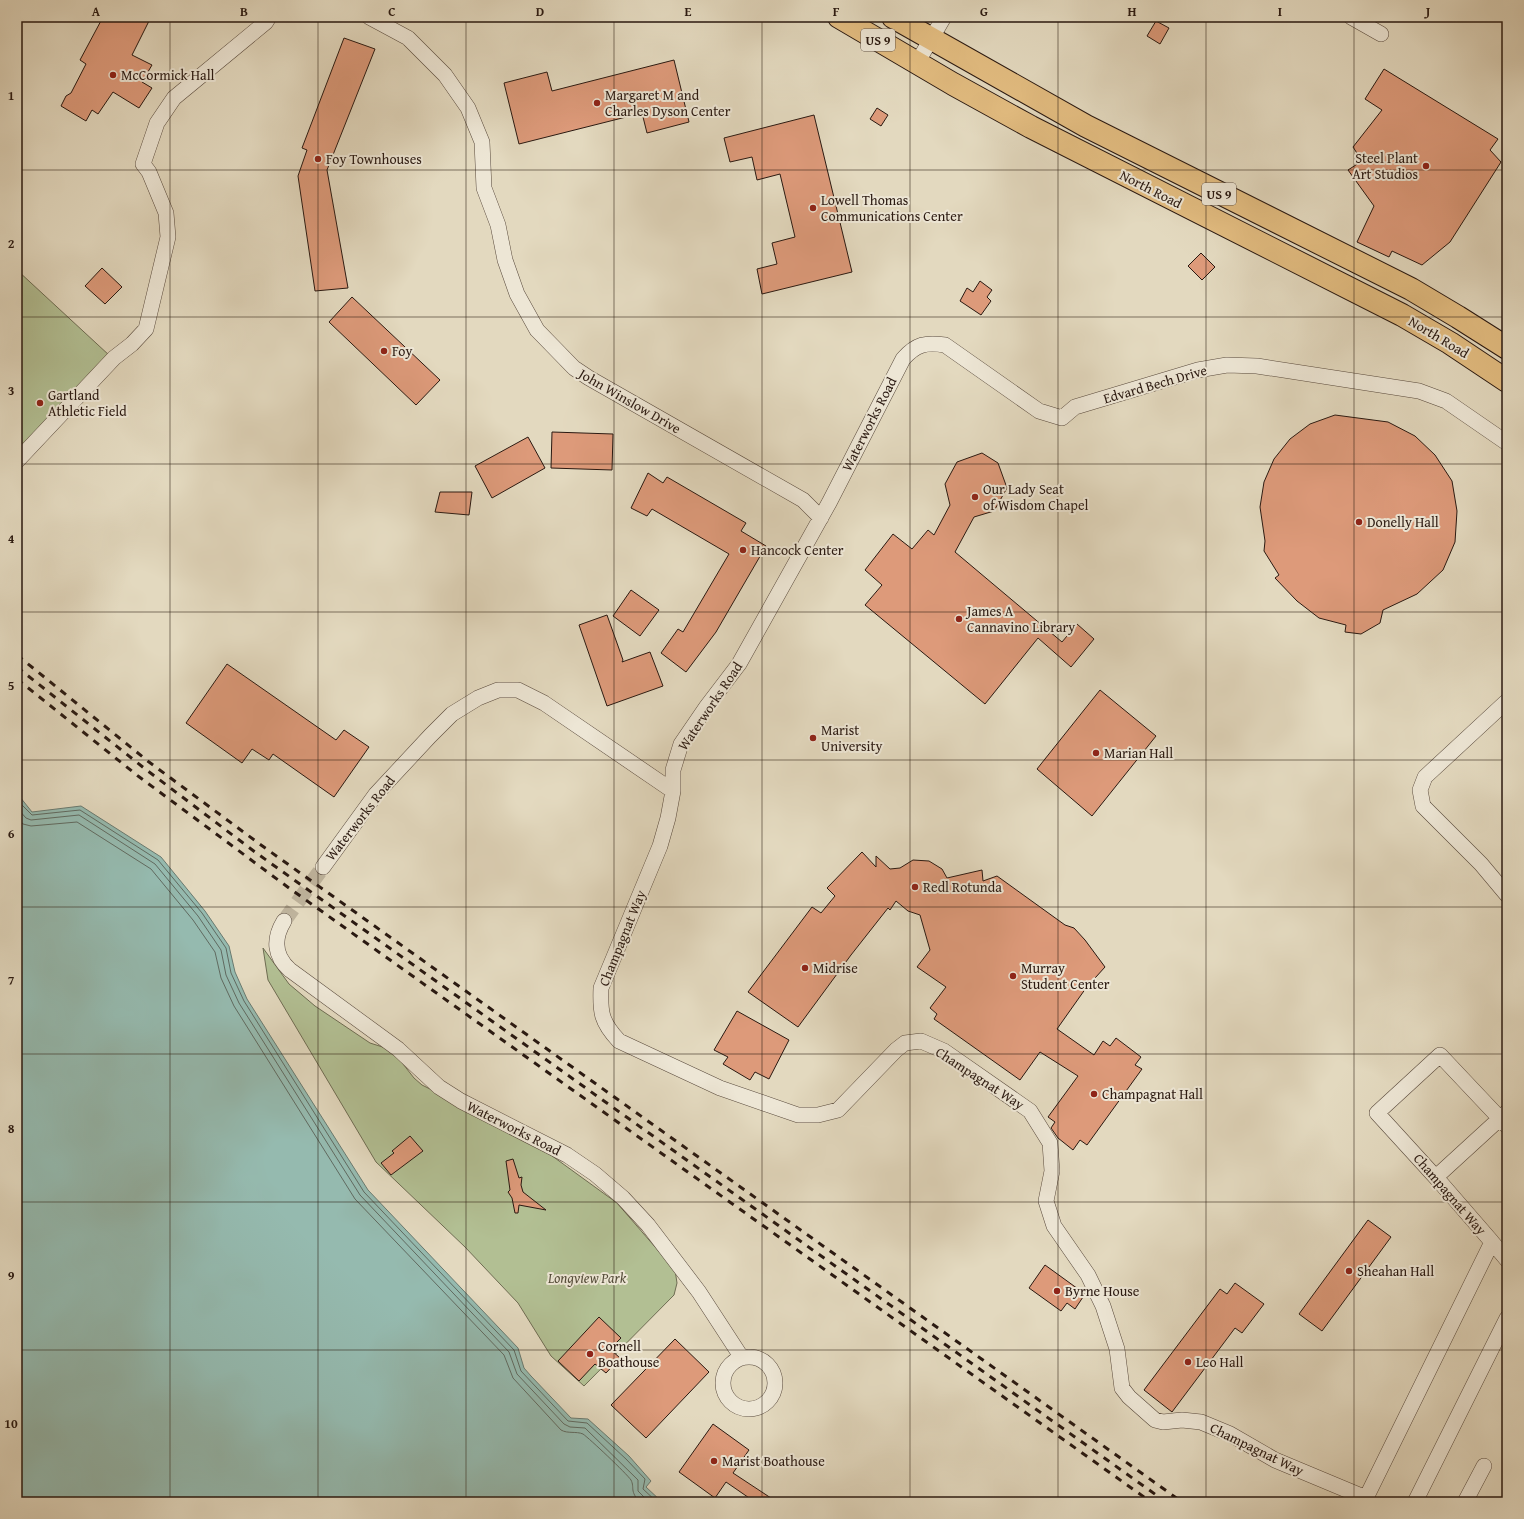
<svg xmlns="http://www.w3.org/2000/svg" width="1524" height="1519" font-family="'Gentium Book Plus',serif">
	<rect width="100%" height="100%" fill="#e3d9bf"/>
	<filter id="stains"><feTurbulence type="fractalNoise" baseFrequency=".005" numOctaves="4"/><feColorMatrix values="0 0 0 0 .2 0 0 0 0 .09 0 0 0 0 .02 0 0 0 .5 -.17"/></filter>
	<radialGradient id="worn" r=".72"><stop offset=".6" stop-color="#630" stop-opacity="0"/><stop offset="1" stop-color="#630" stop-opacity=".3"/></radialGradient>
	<path fill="#b2bf93" stroke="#6e6c52" d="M 17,270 L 110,356 L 17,451 Z
		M 263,948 L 289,984 L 315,1006 L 370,1043 L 392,1050 L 414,1078 L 422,1085 L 526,1137 L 617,1203 L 675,1270 L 677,1283 L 674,1295 L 584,1386 L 551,1356 L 518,1303 L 465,1247 L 376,1162 L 268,980 Z"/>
	<path fill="#95baaf" stroke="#6a7a70" d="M 17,791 L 20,797 L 32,812 L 81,806 L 161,857 L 205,911 L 229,946 L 235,972 L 247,999 L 368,1190 L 518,1348 L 524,1368 L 531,1376 L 571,1418 L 588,1419 L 629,1456 L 651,1481 L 646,1487 L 662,1502 L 17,1502 Z"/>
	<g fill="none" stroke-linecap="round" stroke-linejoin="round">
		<path stroke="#606a60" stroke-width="1" d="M 17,800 L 32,815 L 80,810 L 158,860 L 202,913 L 226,948 L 231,973 L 244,1001 L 364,1192 L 514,1350 L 521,1371 L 568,1421 L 587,1423 L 626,1459 L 645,1479 L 643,1489 L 657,1502
			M 17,808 L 26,818 L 31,820 L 79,815 L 155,864 L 198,916 L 221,950 L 226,975 L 239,1003 L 360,1195 L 509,1352 L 517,1374 L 564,1424 L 570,1427 L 585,1428 L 638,1480 L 638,1491 L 649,1502
			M 17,817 L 23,824 L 31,826 L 77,822 L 151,869 L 193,920 L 215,952 L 221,978 L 234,1006 L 355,1199 L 504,1355 L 513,1378 L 561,1430 C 568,1434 576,1431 583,1434 C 590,1439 626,1473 631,1480 C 635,1488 629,1491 640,1502"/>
	</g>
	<path fill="#dd9a7a" stroke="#2a1911" d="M 103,17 L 151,17 L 132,55 L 152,65 L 142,82 L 152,88 L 139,108 L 113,92 L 98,114 L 92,110 L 86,121 L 61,106 L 66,96 L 71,93 L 86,64 L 80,60 Z
		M 1156,21 L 1169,28 L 1160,44 L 1147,36 Z
		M 344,38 L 375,49 L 327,170 L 348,288 L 315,291 L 298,176 L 307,150 L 302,148 Z
		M 674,60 L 689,122 L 647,133 L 642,113 L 519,144 L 504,83 L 547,72 L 552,91 Z
		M 1384,69 L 1498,139 L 1490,150 L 1501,162 L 1450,242 L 1422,265 L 1392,251 L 1389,257 L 1357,242 L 1374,206 L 1348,170 L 1362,161 L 1353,147 L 1382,110 L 1365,99 Z
		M 877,108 L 888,115 L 881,126 L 870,119 Z
		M 814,115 L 852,272 L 762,294 L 757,269 L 777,264 L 772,243 L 795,237 L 780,174 L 757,180 L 752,157 L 730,162 L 724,138 Z
		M 1201,253 L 1215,267 L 1202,280 L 1188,266 Z
		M 102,268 L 122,287 L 105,304 L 85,286 Z
		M 980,281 L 992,290 L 987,297 L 991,301 L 981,315 L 960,301 L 967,288 L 973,292 Z
		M 352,297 L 440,380 L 416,405 L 329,322 Z
		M 1335,415 L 1388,422 L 1415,436 L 1435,455 L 1452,481 L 1457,511 L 1455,542 L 1443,570 L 1417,594 L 1383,610 L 1380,623 L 1361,634 L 1345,632 L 1346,625 L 1319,618 L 1297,601 L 1275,578 L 1279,575 L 1264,551 L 1265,541 L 1260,507 L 1264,482 L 1274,459 L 1290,439 L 1310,424 Z
		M 552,432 L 613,434 L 612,470 L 551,468 Z
		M 528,437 L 545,468 L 492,498 L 475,466 Z
		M 982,453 L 998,463 L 1007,488 L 994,511 L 974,517 L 955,552 L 1062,642 L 1077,624 L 1094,639 L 1071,667 L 1038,638 L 985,704 L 865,605 L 882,585 L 865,570 L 893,534 L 912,549 L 928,530 L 934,535 L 950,505 L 945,484 L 957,462 Z
		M 648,473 L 663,483 L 667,477 L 746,523 L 741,531 L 766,546 L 716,632 L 686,672 L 661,653 L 678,629 L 683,632 L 729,554 L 652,509 L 647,516 L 631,508 Z
		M 440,492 L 472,492 L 469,515 L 435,512 Z
		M 631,590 L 659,610 L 640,636 L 613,616 Z
		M 607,615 L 623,660 L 622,662 L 650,652 L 663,686 L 607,706 L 579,625 Z
		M 227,664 L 336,740 L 344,730 L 369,747 L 334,797 L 273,754 L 269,760 L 252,749 L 242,763 L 186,723 Z
		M 1100,690 L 1156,736 L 1092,816 L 1037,769 Z
		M 862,852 L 876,867 L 876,856 L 890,869 L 900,868 L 913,860 L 929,861 L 942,869 L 947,878 L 982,870 L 983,881 L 997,876 L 1065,925 L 1074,928 L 1085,940 L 1105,967 L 1086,988 L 1057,1029 L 1094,1055 L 1103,1041 L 1110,1046 L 1116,1038 L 1141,1057 L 1135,1065 L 1142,1069 L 1087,1145 L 1080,1140 L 1073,1150 L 1058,1138 L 1051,1128 L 1055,1122 L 1048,1117 L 1078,1076 L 1040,1052 L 1020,1080 L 934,1019 L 937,1014 L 930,1008 L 946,987 L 917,967 L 930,950 L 920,915 L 908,911 L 896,901 L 890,910 L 888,908 L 851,955 L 798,1027 L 748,992 L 812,907 L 821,913 L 835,896 L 827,888 Z
		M 737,1011 L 789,1040 L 769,1079 L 755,1072 L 750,1080 L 723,1064 L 728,1057 L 714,1050 Z
		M 410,1136 L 423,1151 L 391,1175 L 381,1163 L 394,1153 L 392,1151 Z
		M 513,1159 L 519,1178 L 522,1177 L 521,1185 L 523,1192 L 546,1210 L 519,1205 L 518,1213 L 515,1213 L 512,1198 L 508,1192 L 510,1190 L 506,1161 Z
		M 1368,1220 L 1391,1237 L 1322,1331 L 1299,1314 Z
		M 1045,1265 L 1085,1294 L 1075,1309 L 1067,1303 L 1061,1311 L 1029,1288 Z
		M 1235,1283 L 1264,1304 L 1242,1333 L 1235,1328 L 1172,1412 L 1144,1390 L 1220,1289 L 1227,1294 Z
		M 599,1317 L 621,1338 L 610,1349 L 620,1358 L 606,1373 L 595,1364 L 579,1381 L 558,1361 Z
		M 675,1339 L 709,1372 L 646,1438 L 611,1405 Z
		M 713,1424 L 749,1450 L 733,1473 L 777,1502 L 755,1502 L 726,1482 L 715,1498 L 679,1472 Z"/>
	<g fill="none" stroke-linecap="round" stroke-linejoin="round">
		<path stroke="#beb39c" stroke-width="15" stroke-dasharray="15 8" stroke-linecap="butt" d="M 284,921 L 323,867"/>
		<g stroke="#58493c" stroke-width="16">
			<path id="minor" d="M 369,17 L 408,38 L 445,75 L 468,108 L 482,142 L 484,188 L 498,225 L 505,260 L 517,294 L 537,330 L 574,368 L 589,378 L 803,500 L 821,518
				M 1351,17 L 1381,34
				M 917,63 L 944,17
				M 1507,443 L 1446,401 L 1419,391 L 1257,366 L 1227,365 L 1198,370 L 1075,407 L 1062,418 L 1039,411 L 945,345 C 926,342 916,344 903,359 L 829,503 L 739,664 L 707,706 L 681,744 L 673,770 L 673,791 L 668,818 L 660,846 L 601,988 C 600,1012 601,1022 619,1041 L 720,1088 L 798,1115 L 818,1115 L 838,1110 L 896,1050 L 905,1043 L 921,1041 L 944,1051 L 1030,1111 L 1050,1143 L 1052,1171 L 1046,1201 L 1054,1226 L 1088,1275 L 1103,1306 L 1117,1349 L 1122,1388 L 1129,1397 L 1155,1420 L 1163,1422 L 1182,1420 L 1201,1422 L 1230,1434 L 1275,1460 L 1366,1498 L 1492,1242 L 1440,1182 L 1377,1113 L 1440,1055 L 1507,1126
				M 17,461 L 114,358 L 132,344 L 146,329 L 168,237 L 166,213 L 149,172 L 143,164 L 157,123 L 174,98 L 266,22 L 269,17
				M 1507,701 L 1425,777 L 1420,790 L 1423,806 L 1481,864 L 1507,895
				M 323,867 L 376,794 L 430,736 L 452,714 L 478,698 L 498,690 L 518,690 L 544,703 L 673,791
				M 284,921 C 273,939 274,956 290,970 L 398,1049 L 439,1087 L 461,1101 L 567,1155 L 595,1174 L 623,1198 L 648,1225 L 699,1292 L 742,1358
				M 1436,1177 L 1507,1112
				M 1492,1242 L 1507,1260
				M723 1383a26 26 0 1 1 52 0a26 26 0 1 1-52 0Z
				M 1415,1502 L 1507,1318
				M 1465,1502 L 1484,1466"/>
		</g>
		<g stroke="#2a1911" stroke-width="24">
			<path id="highway" d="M 839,17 L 953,84 L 1031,127 L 1402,315 L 1450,343 L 1507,381
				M 893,17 L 1086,126 L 1411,289 L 1458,317 L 1507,348"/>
		</g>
		<use href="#minor" stroke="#ede6d5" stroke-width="15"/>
		<use href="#highway" stroke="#e2bc80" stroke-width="22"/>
		<path stroke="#2a1911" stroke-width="3" stroke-dasharray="7 7" stroke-linecap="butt" d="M 17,655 L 149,762 L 261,845 L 1182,1502
			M 17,667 L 144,768 L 255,852 L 1166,1502
			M 17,679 L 138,776 L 289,888 L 1151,1502"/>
	</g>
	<path fill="none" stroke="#2a1911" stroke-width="1" stroke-opacity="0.55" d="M 170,17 L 170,1502M 318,17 L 318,1502M 466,17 L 466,1502M 614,17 L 614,1502M 762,17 L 762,1502M 910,17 L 910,1502M 1058,17 L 1058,1502M 1206,17 L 1206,1502M 1354,17 L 1354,1502M 17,170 L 1507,170M 17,317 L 1507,317M 17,464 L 1507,464M 17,612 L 1507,612M 17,760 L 1507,760M 17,907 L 1507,907M 17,1054 L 1507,1054M 17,1202 L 1507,1202M 17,1350 L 1507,1350"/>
	<g fill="#8f2418" stroke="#ede6d5" stroke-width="1.5">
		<circle cx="113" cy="75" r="4"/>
		<circle cx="597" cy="103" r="4"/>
		<circle cx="318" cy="159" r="4"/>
		<circle cx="1426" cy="166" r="4"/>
		<circle cx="813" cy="208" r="4"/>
		<circle cx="384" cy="351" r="4"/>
		<circle cx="40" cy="403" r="4"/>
		<circle cx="975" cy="497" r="4"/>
		<circle cx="1359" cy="522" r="4"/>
		<circle cx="743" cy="550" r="4"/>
		<circle cx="959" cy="619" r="4"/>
		<circle cx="813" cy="738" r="4"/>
		<circle cx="1096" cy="753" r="4"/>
		<circle cx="915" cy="887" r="4"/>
		<circle cx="805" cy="968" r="4"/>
		<circle cx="1013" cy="976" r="4"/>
		<circle cx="1094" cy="1094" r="4"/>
		<circle cx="1349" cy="1271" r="4"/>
		<circle cx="1057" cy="1291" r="4"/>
		<circle cx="590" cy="1354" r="4"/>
		<circle cx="1188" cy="1362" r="4"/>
		<circle cx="714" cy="1461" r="4"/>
	</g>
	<g text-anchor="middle" stroke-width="4" stroke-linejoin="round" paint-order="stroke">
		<g fill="#ede6d5" stroke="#64564c" stroke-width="1">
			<rect x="861" y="29" width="34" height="22" rx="3"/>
			<rect x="1202" y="183" width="34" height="22" rx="3"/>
		</g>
		<g font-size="13" font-weight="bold" fill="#2a1911">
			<text x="878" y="45">US 9</text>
			<text x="1219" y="199">US 9</text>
		</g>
		<g font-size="14" fill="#2a1911" stroke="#ede6d5" text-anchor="start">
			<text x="121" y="80">McCormick Hall</text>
			<text x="605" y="100">Margaret M and<tspan x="605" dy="16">Charles Dyson Center</tspan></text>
			<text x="1418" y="163" text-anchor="end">Steel Plant<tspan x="1418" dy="16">Art Studios</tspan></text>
			<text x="326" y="164">Foy Townhouses</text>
			<text x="821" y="205">Lowell Thomas<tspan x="821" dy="16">Communications Center</tspan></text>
			<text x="392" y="356">Foy</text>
			<text x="48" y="400">Gartland<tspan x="48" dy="16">Athletic Field</tspan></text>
			<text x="983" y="494">Our Lady Seat<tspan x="983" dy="16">of Wisdom Chapel</tspan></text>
			<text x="1367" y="527">Donelly Hall</text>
			<text x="751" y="555">Hancock Center</text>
			<text x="967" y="616">James A<tspan x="967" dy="16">Cannavino Library</tspan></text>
			<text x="821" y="735">Marist<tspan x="821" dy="16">University</tspan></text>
			<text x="1104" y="758">Marian Hall</text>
			<text x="923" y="892">Redl Rotunda</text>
			<text x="813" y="973">Midrise</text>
			<text x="1021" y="973">Murray<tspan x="1021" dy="16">Student Center</tspan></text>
			<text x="1102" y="1099">Champagnat Hall</text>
			<text x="1357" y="1276">Sheahan Hall</text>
			<text x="1065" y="1296">Byrne House</text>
			<text x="598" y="1351">Cornell<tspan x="598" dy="16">Boathouse</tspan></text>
			<text x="1196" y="1367">Leo Hall</text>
			<text x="722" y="1466">Marist Boathouse</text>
		</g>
		<g font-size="14" fill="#2a1911" stroke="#ede6d5">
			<text transform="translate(1151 189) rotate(27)" y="5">North Road</text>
			<text transform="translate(1439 337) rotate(31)" y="5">North Road</text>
			<text transform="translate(1155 384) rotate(-16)" y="5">Edvard Bech Drive</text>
			<text transform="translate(630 401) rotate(30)" y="5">John Winslow Drive</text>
			<text transform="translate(869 424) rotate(-63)" y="5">Waterworks Road</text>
			<text transform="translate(710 706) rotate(-56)" y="5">Waterworks Road</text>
			<text transform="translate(360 818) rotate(-52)" y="5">Waterworks Road</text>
			<text transform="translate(622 938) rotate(-68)" y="5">Champagnat Way</text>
			<text transform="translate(980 1078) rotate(33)" y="5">Champagnat Way</text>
			<text transform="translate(514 1128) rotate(27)" y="5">Waterworks Road</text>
			<text transform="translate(1450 1194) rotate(49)" y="5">Champagnat Way</text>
			<text transform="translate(1257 1449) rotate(26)" y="5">Champagnat Way</text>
		</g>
		<g font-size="14" font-style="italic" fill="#534b38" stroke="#ede6d5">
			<text x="587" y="1283">Longview Park</text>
		</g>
	</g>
	<rect width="1524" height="1519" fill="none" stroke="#e3d9bf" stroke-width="44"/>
	<rect x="22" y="22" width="1480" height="1475" fill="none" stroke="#2a1911" stroke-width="1.5"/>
	<g font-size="13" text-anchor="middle" font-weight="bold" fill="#2a1911">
		<text x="96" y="16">A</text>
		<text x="244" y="16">B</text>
		<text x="392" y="16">C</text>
		<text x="540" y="16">D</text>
		<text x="688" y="16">E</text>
		<text x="836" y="16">F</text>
		<text x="984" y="16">G</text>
		<text x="1132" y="16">H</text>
		<text x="1280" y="16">I</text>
		<text x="1428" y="16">J</text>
		<text x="11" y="100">1</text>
		<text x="11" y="248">2</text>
		<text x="11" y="395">3</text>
		<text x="11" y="543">4</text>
		<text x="11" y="690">5</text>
		<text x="11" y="838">6</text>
		<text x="11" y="985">7</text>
		<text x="11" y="1133">8</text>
		<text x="11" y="1280">9</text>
		<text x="11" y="1428">10</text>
	</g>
	<rect width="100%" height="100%" filter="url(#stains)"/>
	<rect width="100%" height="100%" fill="url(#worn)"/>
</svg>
